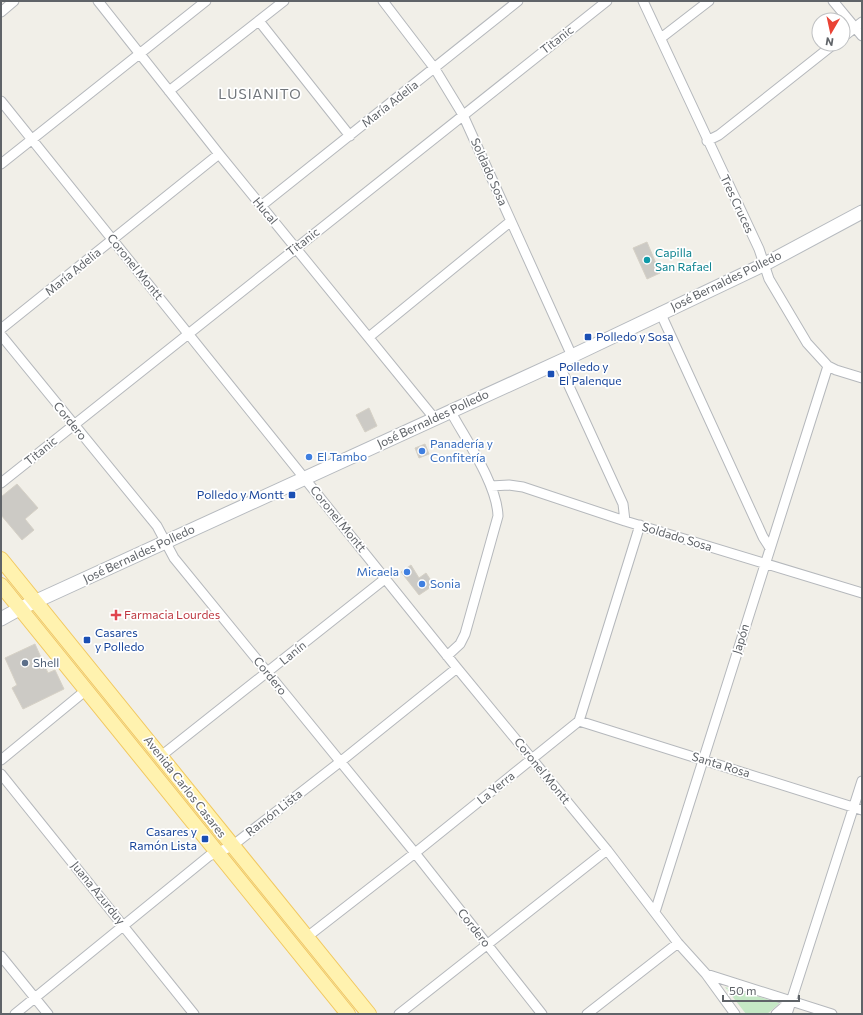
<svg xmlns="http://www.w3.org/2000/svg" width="863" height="1015" font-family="Commissioner,sans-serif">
	<rect width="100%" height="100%" fill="#f1efe8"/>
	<path fill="#c5e8c5" d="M 725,987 L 780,1003 L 767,1014 L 746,1014 Z"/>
	<path fill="#cccac5" stroke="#d6d1c6" d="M 647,242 L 660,273 L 647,279 L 633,248 Z
		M 369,408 L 377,426 L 365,432 L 356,415 Z
		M 425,444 L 429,454 L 419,458 L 415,448 Z
		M 17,484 L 38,508 L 25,519 L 34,530 L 22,540 L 1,515 L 1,497 Z
		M 411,565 L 419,578 L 426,573 L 434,585 L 419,595 L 401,572 Z
		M 35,644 L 48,673 L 55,670 L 64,689 L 23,709 L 12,688 L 17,685 L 5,658 Z"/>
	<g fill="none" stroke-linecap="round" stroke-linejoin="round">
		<g stroke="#b5b8bc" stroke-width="11">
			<path id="street" d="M 98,1 L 219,154 L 435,419
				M 383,1 L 435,69 L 463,115 L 572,356
				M 643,1 L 759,249 L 769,279 L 807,343 L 828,366 L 836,370 L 862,378
				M 833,1 L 862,36
				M 1,12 L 14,1
				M 259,21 L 350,136
				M 843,37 L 862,22
				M 661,38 L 709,1
				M 169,91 L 284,1
				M 1,101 L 457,668 L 607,850 L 678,943 L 706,974 L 735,1014
				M 707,141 L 719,135 L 834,44
				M 1,164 L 206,1
				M 261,206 L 518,1
				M 660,312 L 763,537 L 770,548
				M 1,329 L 219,154
				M 1,335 L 157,526 L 174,558 L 415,853 L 542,1014
				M 369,337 L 511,221
				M 558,362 L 623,504 L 625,521
				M 1,483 L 607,1
				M 491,486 L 509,485 L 523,487 L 625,521 L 862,593
				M 447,656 L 460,644 L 465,634 L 498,516 C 497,484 466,440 451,412
				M 579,721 L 862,810
				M 161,756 L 386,578
				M 1,760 L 85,691
				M 1,774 L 194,1014
				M 655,912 L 828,366
				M 307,937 L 415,853 L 579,721 L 640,525
				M 1,956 L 48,1014
				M 706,974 L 832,1014
				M 15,1014 L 209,856 L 232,846 L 340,762 L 457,668
				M 399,1014 L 607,850
				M 587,1014 L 678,943
				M 776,1014 L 791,1001
				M 787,1014 L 862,781"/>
		</g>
		<g stroke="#b6babf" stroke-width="15">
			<path id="secondary" d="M 1,619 L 19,609 L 572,356 L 765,264 L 862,212"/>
		</g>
		<g stroke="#f2c960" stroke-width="16">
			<path id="primary" d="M 1,559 L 369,1014
				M 1,585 L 348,1014"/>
		</g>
		<use href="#street" stroke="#fff" stroke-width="9"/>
		<use href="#secondary" stroke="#fff" stroke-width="13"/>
		<use href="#primary" stroke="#fff2af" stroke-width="14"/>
	</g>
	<circle fill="#0f9aa8" stroke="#fff" stroke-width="1.5" cx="647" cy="260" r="4"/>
	<g fill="#1a4fb4" stroke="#fff" stroke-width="1.5">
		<rect x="584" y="333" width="8" height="8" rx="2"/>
		<rect x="547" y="370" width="8" height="8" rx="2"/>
		<rect x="288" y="491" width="8" height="8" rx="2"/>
		<rect x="83" y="636" width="8" height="8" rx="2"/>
		<rect x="201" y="835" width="8" height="8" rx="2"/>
	</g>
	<g fill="#3f7fe0" stroke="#fff" stroke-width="1.5">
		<circle cx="422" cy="451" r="4"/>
		<circle cx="309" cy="457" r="4"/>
		<circle cx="407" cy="572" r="4"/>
		<circle cx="422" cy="584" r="4"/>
	</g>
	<path fill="#e0444e" stroke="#fff" stroke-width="1.5" d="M114 609h4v4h4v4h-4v4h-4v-4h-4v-4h4z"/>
	<circle fill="#5c6f8a" stroke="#fff" stroke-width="1.5" cx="25" cy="663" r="4"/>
	<g text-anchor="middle" stroke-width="3.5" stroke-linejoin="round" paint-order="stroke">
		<g font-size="12" fill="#5f6368" stroke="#fff">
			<text transform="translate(557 40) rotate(-38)" y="4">Titanic</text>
			<text transform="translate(390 104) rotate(-38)" y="4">María Adelia</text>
			<text transform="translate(489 172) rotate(66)" y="4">Soldado Sosa</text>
			<text transform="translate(737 204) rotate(65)" y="4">Tres Cruces</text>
			<text transform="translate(265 211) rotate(50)" y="4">Hucal</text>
			<text transform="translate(303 242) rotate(-38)" y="4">Titanic</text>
			<text transform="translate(135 267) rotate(51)" y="4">Coronel Montt</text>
			<text transform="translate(73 272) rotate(-39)" y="4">María Adelia</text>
			<text transform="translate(726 281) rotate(-26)" y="4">José Bernaldes Polledo</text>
			<text transform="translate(433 419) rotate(-25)" y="4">José Bernaldes Polledo</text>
			<text transform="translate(70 421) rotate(51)" y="4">Cordero</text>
			<text transform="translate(41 451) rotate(-39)" y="4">Titanic</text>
			<text transform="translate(338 519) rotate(51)" y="4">Coronel Montt</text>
			<text transform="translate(677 537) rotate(17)" y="4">Soldado Sosa</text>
			<text transform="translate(139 554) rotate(-25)" y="4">José Bernaldes Polledo</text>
			<text transform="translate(741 639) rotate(-73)" y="4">Japón</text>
			<text transform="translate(293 653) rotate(-39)" y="4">Lanín</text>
			<text transform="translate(270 676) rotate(51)" y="4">Cordero</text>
			<text transform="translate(721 765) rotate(17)" y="4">Santa Rosa</text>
			<text transform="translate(542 771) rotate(51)" y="4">Coronel Montt</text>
			<text transform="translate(185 787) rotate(52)" y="4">Avenida Carlos Casares</text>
			<text transform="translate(496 788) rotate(-39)" y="4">La Yerra</text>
			<text transform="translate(274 813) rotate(-38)" y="4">Ramón Lista</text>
			<text transform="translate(98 893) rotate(51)" y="4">Juana Azurduy</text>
			<text transform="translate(474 928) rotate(52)" y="4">Cordero</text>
		</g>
		<g font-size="12" fill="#0d838f" stroke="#fff" text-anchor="start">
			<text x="655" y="257">Capilla<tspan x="655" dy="14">San Rafael</tspan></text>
		</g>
		<g font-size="12" fill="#164399" stroke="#fff" text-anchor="start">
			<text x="596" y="341">Polledo y Sosa</text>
			<text x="559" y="371">Polledo y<tspan x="559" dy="14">El Palenque</tspan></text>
			<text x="284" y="499" text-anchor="end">Polledo y Montt</text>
			<text x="95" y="637">Casares<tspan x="95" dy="14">y Polledo</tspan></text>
			<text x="197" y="836" text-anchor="end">Casares y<tspan x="197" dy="14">Ramón Lista</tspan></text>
		</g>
		<g font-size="12" fill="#366cbe" stroke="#fff" text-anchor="start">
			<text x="430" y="448">Panadería y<tspan x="430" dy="14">Confitería</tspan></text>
			<text x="317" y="461">El Tambo</text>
			<text x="399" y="576" text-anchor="end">Micaela</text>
			<text x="430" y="588">Sonia</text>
		</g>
		<g font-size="12" fill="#be3a42" stroke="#fff" text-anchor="start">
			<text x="124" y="619">Farmacia Lourdes</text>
		</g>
		<g font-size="12" fill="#4e5e75" stroke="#fff" text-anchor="start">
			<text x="33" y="667">Shell</text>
		</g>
		<g font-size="14" letter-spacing="1" fill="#70757a" stroke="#fff">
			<text x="260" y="99">LUSIANITO</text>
		</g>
	</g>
	<rect width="863" height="1015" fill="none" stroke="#5f6368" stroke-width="4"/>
	<g transform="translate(831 32) rotate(189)"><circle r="19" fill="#ffffff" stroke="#bfc1c3"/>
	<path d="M0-3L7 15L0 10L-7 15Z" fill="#ea4335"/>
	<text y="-6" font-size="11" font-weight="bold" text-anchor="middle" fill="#5f6368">N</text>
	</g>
	<path d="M723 995v6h76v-6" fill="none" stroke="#5f6368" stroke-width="2"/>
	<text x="729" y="995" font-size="12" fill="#5f6368" stroke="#ffffff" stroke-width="3" paint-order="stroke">50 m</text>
</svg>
